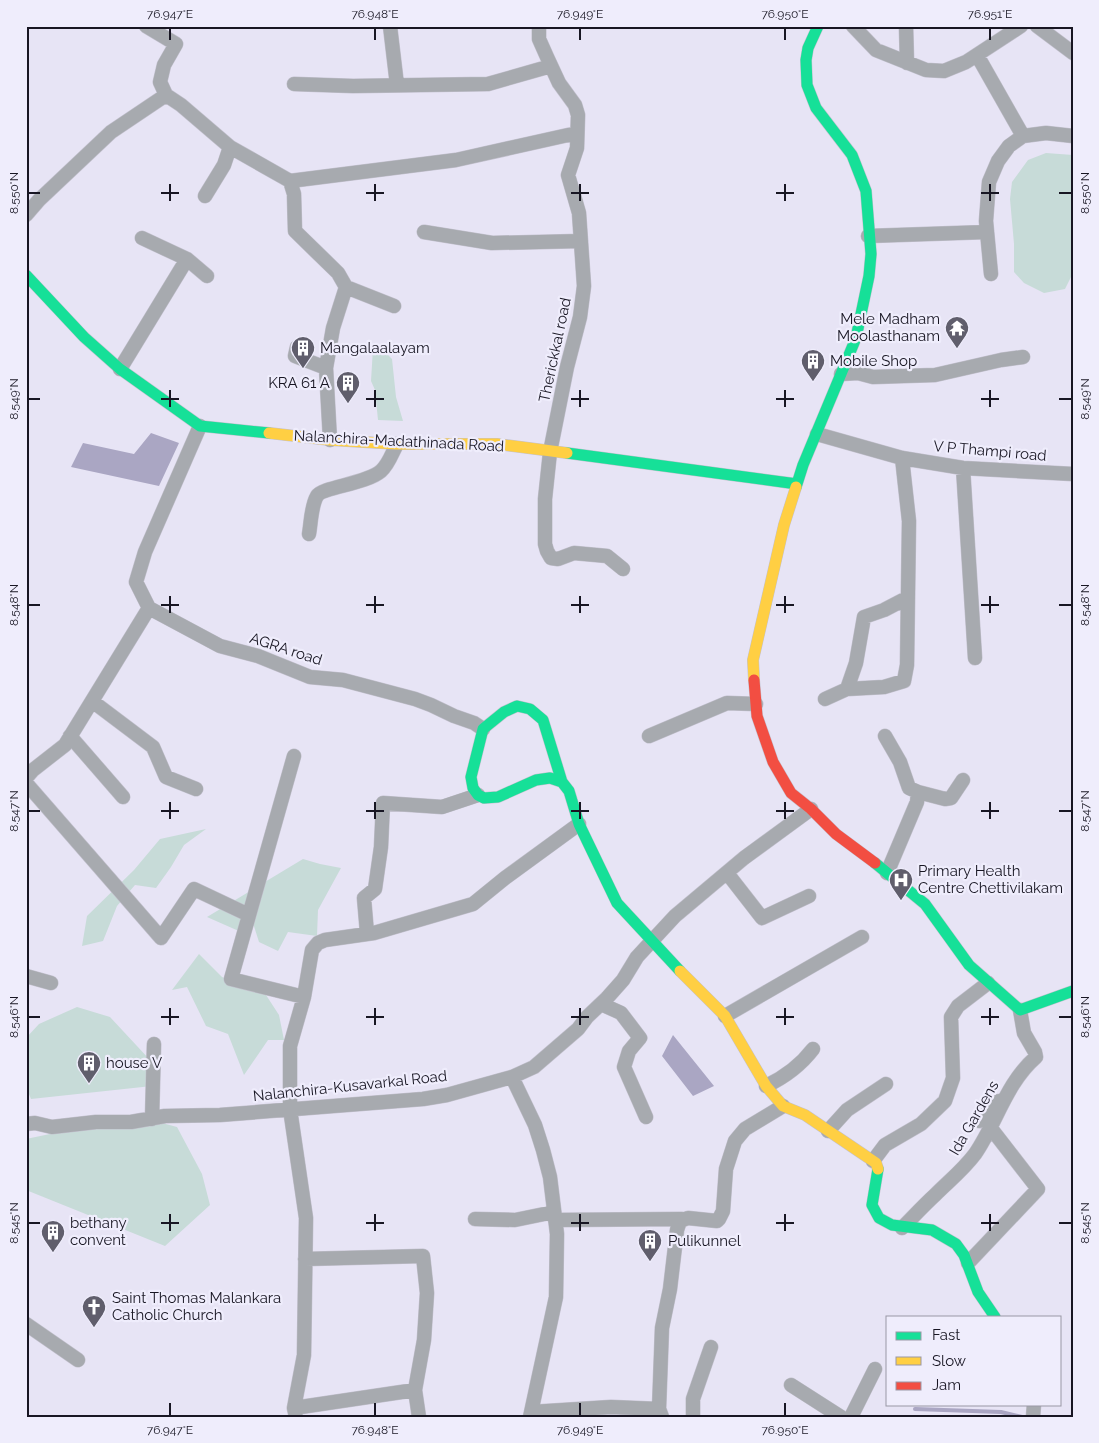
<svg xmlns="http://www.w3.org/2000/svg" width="1099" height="1443" font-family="Raleway,sans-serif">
	<rect width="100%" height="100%" fill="#e7e4f5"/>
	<path fill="#c7dbd8" d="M 1046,153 L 1073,155 L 1073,273 L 1065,289 L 1044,293 L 1024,283 L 1014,272 L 1014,244 L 1010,199 L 1012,182 L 1028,160 Z
		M 373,348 L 381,348 L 392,359 L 396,397 L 403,421 L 378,420 L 375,390 L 371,381 Z
		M 206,829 L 184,845 L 171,867 L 156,888 L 135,885 L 117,906 L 103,941 L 82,946 L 87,916 L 134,870 L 160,839 Z
		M 303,859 L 320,864 L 341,868 L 318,910 L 317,936 L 288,932 L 278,951 L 259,942 L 252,920 L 241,932 L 207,917 Z
		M 199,954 L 222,977 L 266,995 L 279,1015 L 284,1040 L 268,1040 L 244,1075 L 228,1034 L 206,1026 L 187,987 L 172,990 Z
		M 77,1007 L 110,1017 L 150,1060 L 152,1086 L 31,1099 L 26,1087 L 26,1038 L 39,1024 Z
		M 136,1116 L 177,1127 L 202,1174 L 210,1205 L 165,1246 L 26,1190 L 26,1139 Z"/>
	<path fill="#aaa6c3" d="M 151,433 L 179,443 L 159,486 L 71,467 L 83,443 L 134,454 Z
		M 673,1035 L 714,1086 L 693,1096 L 662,1056 Z"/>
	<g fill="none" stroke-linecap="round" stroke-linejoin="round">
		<path stroke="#aaa6c3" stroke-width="4" d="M 915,1409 L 1001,1412 L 1022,1417"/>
		<g stroke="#c3c1ce" stroke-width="15">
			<path id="street" d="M 146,26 L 176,44 L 164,65 L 160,82 L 166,95 L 181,105 L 230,147 L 290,181 L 294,194 L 295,231 L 338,273 L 346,287 L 333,328 L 326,368 L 330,440
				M 390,26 L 397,85
				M 539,26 L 539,39 L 547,57 L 559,83 L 575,105 L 578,115 L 577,148 L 568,175 L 579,213 L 584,286 L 580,317 L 567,367 L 550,452 L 545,499 L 545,544 L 547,551 L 551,558 L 558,559 L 574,553 L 607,556 L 623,569
				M 853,26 L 876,50 L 926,70 L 944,71 L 966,62 L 1021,26
				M 906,26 L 907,63
				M 1037,26 L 1073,53
				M 977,55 L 1023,136 L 1046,133 L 1073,136
				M 294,84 L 353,86 L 488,84 L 551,66
				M 290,181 L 456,160 L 577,133
				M 205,196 L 224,165 L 230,147
				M 26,215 L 39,200 L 111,132 L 166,95
				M 424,232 L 492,243 L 581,241
				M 868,236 L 987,232
				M 142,238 L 187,259 L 207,276
				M 991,274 L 986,221 L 989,182 L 998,161 L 1009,146 L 1023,136
				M 346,287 L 394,306
				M 297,347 L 295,356 L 326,368
				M 120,369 L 187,259
				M 841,374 L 858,373 L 873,377 L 935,375 L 1001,360 L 1023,357
				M 817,434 L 902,458 L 963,468 L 1073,474
				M 963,468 L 975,658
				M 309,534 C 311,523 311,506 317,496 C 322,487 366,484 381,471 C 389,464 392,453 397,444
				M 149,608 L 220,646 L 258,656 L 310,677 L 343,680 L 415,699 L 431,705 L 454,716 L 474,723 L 483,729
				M 847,689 L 856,663 L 864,617 L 884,610 L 907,598
				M 825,699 L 847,689 L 884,687 L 904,681 L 907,665 L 909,521 L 902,458
				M 92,701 L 153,747 L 166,777 L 196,789
				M 70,736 L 123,797
				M 649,736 L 727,703 L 756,704
				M 885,736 L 900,762 L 909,788 L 918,792 L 917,802 L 887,873
				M 294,756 L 231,979 L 304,997
				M 26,778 L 33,770 L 65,745 L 149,608 L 136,582 L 145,552 L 200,426
				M 26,783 L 161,938 L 194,889 L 249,915
				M 918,792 L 945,799 L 951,798 L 963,780
				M 727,873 L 762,918 L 809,896
				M 367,933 L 364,898 L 375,889 L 381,847 L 383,803 L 442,807 L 478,795
				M 26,976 L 51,983
				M 601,1004 L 621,1013 L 640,1038 L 629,1051 L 624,1067 L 646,1117
				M 725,1016 L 862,937
				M 512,1077 L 535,1125 L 543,1150 L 550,1177 L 557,1234 L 556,1297 L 530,1417
				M 766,1086 C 785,1077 800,1066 813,1049
				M 152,1119 L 154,1044
				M 979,1121 L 999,1101
				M 26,1124 L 35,1123 L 52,1127 L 96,1122 L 131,1122 L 165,1116 L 220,1115 L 423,1099 L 447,1095 L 512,1077 L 534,1067 L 578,1029 L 587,1017 L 607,998 L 623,980 L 637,957 L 675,916 L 744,858 L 811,809
				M 828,1131 L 847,1110 L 886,1084
				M 873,1161 L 885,1145 L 921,1124 L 945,1101 L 953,1078 L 951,1017 L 958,1006 L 988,983
				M 475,1219 L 515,1220 L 554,1212
				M 555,1220 L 682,1219
				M 902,1228 C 913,1217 924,1205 935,1195 C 949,1181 963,1170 975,1154 C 997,1122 1006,1083 1036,1057 L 1035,1052 L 1024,1033 L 1020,1010
				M 305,1259 L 423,1256 L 427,1293 L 424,1340 L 415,1390
				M 968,1263 L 1038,1189 L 990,1127
				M 26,1324 L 78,1360
				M 791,1385 L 841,1417
				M 294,1408 L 415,1390 L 419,1417
				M 531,1412 L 611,1407 L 659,1409
				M 296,1417 L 294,1408 L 304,1355 L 306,1218 L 290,1109 L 290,1046 L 304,997 L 312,950 L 318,943 L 325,940 L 374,933 L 473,904 L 505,878 L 579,824
				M 662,1417 L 659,1409 L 662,1328 L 670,1289 L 677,1230 L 680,1221 L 688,1218 L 717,1221 L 719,1219 L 723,1211 L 726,1169 L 735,1141 L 745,1129 L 783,1106
				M 693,1417 L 693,1399 L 711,1347
				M 851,1417 L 875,1369
				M 1033,1417 L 1034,1404"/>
		</g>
		<g stroke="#c3c1ce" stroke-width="12">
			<path id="fast" d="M 26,275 L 84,337 L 120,369 L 200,426 L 269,433
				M 567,453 L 797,484
				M 796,487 L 803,465 L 856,338 L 869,276 L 871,254 L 866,191 L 852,155 L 816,108 L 807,85 L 806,60 L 808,48 L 818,26
				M 562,782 L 543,720 L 530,709 L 517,706 L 504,712 L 483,729 L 471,777 L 473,788 L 478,795 L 484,798 L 498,797 L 536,780 L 550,778 L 562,782 L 569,791 L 579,824 L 617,903 L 680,971
				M 875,863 L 925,904 L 969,965 L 1020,1010 L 1073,991
				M 878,1169 L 872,1205 L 879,1218 L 892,1225 L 932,1230 L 956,1244 L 964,1255 L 978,1292 L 995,1317"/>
		</g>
		<g stroke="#c3c1ce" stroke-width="12">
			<path id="slow" d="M 269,433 L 330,440 L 397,444 L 497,444 L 567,453
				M 754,680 L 753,660 L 784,525 L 796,487
				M 680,971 L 725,1016 L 766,1086 L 783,1106 L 805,1115 L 876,1163 L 878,1169"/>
		</g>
		<g stroke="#c3c1ce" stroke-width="12">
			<path id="jam" d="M 754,680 L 757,716 L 773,762 L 791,793 L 811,809 L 836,834 L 875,863"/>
		</g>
		<use href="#street" stroke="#a7aaaf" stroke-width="14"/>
		<use href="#fast" stroke="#16e098" stroke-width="11"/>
		<use href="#slow" stroke="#ffcf43" stroke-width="11"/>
		<use href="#jam" stroke="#f24e42" stroke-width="11"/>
	</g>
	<path fill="none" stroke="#181623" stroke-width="2" d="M 170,28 L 170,40M 375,28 L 375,40M 580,28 L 580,40M 785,28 L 785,40M 990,28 L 990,40M 170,184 L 170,201M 375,184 L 375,201M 580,184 L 580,201M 785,184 L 785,201M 990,184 L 990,201M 28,193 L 40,193M 161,193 L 179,193M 366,193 L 384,193M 571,193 L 589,193M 776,193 L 794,193M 981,193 L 999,193M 1059,193 L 1072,193M 170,390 L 170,407M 375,390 L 375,407M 580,390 L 580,407M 785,390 L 785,407M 990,390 L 990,407M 28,399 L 40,399M 161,399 L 179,399M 366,399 L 384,399M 571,399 L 589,399M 776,399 L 794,399M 981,399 L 999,399M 1059,399 L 1072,399M 170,596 L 170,613M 375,596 L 375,613M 580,596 L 580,613M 785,596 L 785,613M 990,596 L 990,613M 28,605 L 40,605M 161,605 L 179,605M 366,605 L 384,605M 571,605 L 589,605M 776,605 L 794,605M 981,605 L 999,605M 1059,605 L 1072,605M 170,802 L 170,819M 375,802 L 375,819M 580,802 L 580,819M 785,802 L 785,819M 990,802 L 990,819M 28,811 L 40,811M 161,811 L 179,811M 366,811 L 384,811M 571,811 L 589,811M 776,811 L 794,811M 981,811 L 999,811M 1059,811 L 1072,811M 170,1008 L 170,1025M 375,1008 L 375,1025M 580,1008 L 580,1025M 785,1008 L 785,1025M 990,1008 L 990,1025M 28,1017 L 40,1017M 161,1017 L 179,1017M 366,1017 L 384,1017M 571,1017 L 589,1017M 776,1017 L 794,1017M 981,1017 L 999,1017M 1059,1017 L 1072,1017M 170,1214 L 170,1231M 375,1214 L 375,1231M 580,1214 L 580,1231M 785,1214 L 785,1231M 990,1214 L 990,1231M 28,1223 L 40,1223M 161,1223 L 179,1223M 366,1223 L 384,1223M 571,1223 L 589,1223M 776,1223 L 794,1223M 981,1223 L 999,1223M 1059,1223 L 1072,1223M 170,1403 L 170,1416M 375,1403 L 375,1416M 580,1403 L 580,1416M 785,1403 L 785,1416"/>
	<defs>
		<g id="temple-pin" transform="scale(1.25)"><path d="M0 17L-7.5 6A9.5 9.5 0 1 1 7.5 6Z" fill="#605e6c" stroke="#efedfc"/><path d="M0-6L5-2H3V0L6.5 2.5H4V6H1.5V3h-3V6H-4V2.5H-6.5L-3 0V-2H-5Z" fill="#fff"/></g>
		<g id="building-pin" transform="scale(1.25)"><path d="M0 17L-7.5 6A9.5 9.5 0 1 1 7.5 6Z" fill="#605e6c" stroke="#efedfc"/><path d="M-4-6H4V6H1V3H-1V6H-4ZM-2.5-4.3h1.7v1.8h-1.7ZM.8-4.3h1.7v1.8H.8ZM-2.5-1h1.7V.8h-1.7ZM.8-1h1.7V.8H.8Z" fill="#fff"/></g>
		<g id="hospital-pin" transform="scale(1.25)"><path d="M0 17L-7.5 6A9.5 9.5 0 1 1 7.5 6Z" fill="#605e6c" stroke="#efedfc"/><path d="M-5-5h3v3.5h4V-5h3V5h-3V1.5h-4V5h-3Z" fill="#fff"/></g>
		<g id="church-pin" transform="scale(1.25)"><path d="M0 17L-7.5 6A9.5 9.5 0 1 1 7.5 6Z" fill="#605e6c" stroke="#efedfc"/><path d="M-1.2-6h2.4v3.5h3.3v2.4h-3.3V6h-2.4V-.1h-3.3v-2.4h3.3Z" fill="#fff"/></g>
	</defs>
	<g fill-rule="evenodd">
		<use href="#temple-pin" x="957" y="328"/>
		<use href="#building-pin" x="303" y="348"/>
		<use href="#building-pin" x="813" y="361"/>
		<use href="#building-pin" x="348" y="383"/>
		<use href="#hospital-pin" x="901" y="880"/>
		<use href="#building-pin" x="89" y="1063"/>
		<use href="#building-pin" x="53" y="1232"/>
		<use href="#building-pin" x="650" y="1241"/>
		<use href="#church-pin" x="94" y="1307"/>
	</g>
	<g text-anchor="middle" stroke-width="4.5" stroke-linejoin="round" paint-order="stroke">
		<g font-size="15" fill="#181623" stroke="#efedfc" text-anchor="start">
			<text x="940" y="324" text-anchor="end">Mele Madham<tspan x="940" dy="17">Moolasthanam</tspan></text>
			<text x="320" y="353">Mangalaalayam</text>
			<text x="830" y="366">Mobile Shop</text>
			<text x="330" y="388" text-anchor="end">KRA 61 A</text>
			<text x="918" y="876">Primary Health<tspan x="918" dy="17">Centre Chettivilakam</tspan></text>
			<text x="106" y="1068">house V</text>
			<text x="70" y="1228">bethany<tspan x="70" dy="17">convent</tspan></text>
			<text x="668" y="1246">Pulikunnel</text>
			<text x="112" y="1303">Saint Thomas Malankara<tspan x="112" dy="17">Catholic Church</tspan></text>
		</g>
		<g font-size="15" fill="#181623" stroke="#efedfc">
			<text transform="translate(555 350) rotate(-78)" y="5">Therickkal road</text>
			<text transform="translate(399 441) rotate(3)" y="5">Nalanchira-Madathinada Road</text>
			<text transform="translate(990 451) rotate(5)" y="5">V P Thampi road</text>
			<text transform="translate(286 649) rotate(18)" y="5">AGRA road</text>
			<text transform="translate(350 1086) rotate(-6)" y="5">Nalanchira-Kusavarkal Road</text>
			<text transform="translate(974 1118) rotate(-60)" y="5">Ida Gardens</text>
		</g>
	</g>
	<rect width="1099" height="1443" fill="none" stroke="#efedfc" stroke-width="55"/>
	<rect x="886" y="1316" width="175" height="90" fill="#efedfc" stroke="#9997a5"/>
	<rect x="896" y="1332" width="25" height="8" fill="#16e098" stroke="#9997a5"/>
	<text x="932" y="1340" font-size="15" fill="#181623">Fast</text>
	<rect x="896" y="1357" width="25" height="8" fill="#ffcf43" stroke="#9997a5"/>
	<text x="932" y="1366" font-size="15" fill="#181623">Slow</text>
	<rect x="896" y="1382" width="25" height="8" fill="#f24e42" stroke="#9997a5"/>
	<text x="932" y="1390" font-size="15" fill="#181623">Jam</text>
	<rect x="28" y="28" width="1044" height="1388" fill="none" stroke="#181623" stroke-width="2"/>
	<g font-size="12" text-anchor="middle" fill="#181623">
		<text x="170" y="18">76.947°E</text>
		<text x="375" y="18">76.948°E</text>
		<text x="580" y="18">76.949°E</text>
		<text x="785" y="18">76.950°E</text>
		<text x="990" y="18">76.951°E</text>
		<text transform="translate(14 193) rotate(-90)" y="4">8.550°N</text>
		<text transform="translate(1085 193) rotate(-90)" y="4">8.550°N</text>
		<text transform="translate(14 399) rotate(-90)" y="4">8.549°N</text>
		<text transform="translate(1085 399) rotate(-90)" y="4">8.549°N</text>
		<text transform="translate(14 605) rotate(-90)" y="4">8.548°N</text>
		<text transform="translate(1085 605) rotate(-90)" y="4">8.548°N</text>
		<text transform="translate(14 811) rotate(-90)" y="4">8.547°N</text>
		<text transform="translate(1085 811) rotate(-90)" y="4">8.547°N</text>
		<text transform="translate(14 1017) rotate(-90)" y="4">8.546°N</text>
		<text transform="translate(1085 1017) rotate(-90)" y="4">8.546°N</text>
		<text transform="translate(14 1223) rotate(-90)" y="4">8.545°N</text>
		<text transform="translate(1085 1223) rotate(-90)" y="4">8.545°N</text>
		<text x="170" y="1434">76.947°E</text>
		<text x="375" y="1434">76.948°E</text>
		<text x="580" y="1434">76.949°E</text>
		<text x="785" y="1434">76.950°E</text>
	</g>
</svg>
